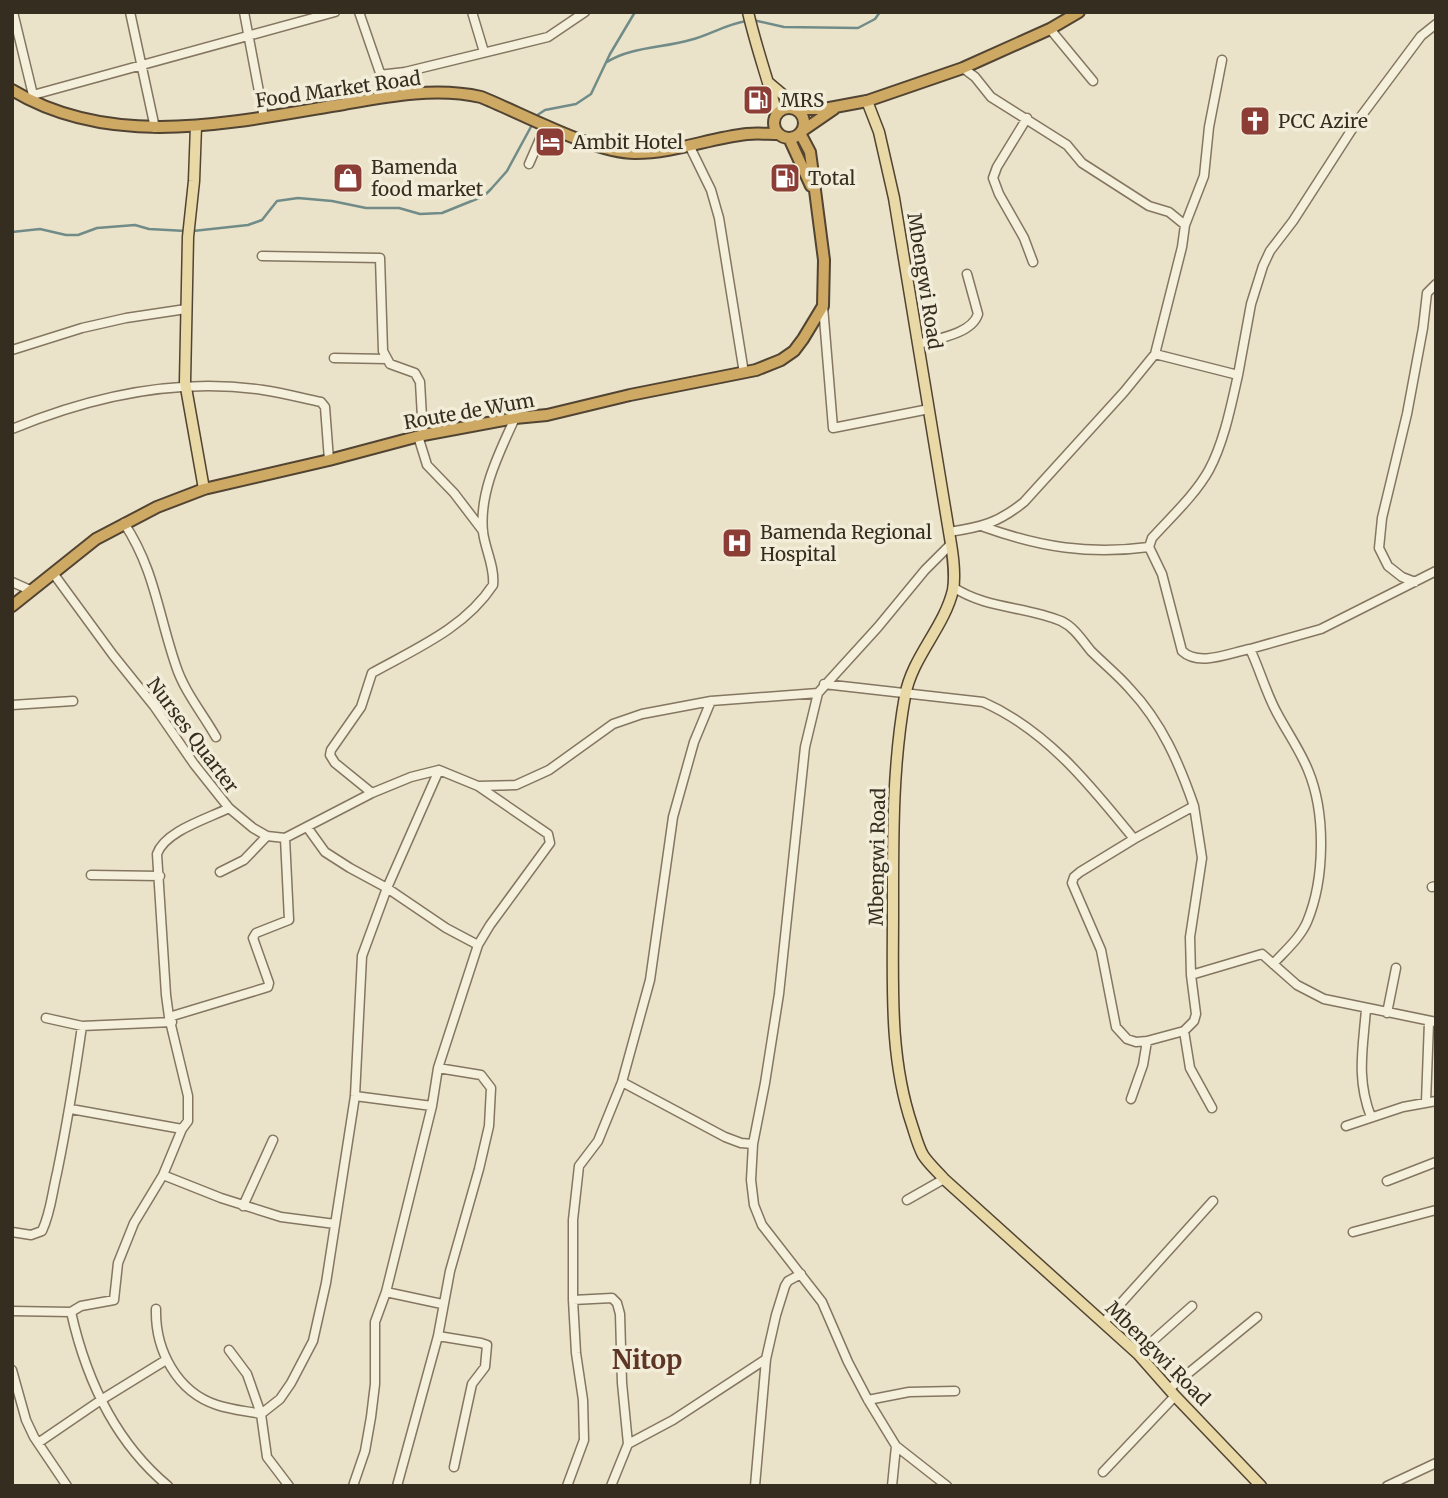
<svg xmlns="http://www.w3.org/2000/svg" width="1448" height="1498" font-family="Merriweather,serif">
	<rect width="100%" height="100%" fill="#eae3c9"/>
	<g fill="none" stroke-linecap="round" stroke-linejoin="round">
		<path stroke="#718c88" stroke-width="2.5" d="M 753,20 L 784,27 L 858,28 L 875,19 L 880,12
			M 607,62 C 630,47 663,48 690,40 C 710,35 726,24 747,21
			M 536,116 L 545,110 L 576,104 L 591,94 L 610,54 L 635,12
			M 193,231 L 248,225 L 262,220 L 277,201 L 298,198 L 332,201 L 366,208 L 399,208 L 420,214 L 442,213 L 484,196 L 491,189 L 507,171 L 533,123
			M 12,232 L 40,229 L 66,235 L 78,235 L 97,228 L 135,225 L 149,229 L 186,231"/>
		<g stroke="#847660" stroke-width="11">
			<path id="minor" d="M 13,12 L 33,95 L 32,98
				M 130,12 L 155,128
				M 244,12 L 264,118
				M 359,12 L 388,96
				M 472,12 L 484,52
				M 1050,29 L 1093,81
				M 963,68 L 975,77 L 991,97 L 1067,145 L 1082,163 L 1149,206 L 1169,212 L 1185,225
				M 379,75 L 405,72 L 548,37 L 585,12
				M 33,95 L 335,12
				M 1027,118 L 997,167 L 993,178 L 999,194 L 1024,238 L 1033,262
				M 689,145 L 711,190 L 719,218 L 744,373
				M 529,164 L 546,125
				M 262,256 L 380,258 L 383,351 L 390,364 L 415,373 L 420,382 L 423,435
				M 823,306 L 833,428 L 929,409
				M 918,344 C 936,339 972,334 978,314 L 967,274
				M 12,350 L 82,328 L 126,318 L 186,309
				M 1155,354 L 1238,375 L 1251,304 L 1263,266 L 1270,251 L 1293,221 L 1356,123 L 1421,36 L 1436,24
				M 334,358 L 387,359
				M 12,429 C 92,396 176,377 263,390 C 283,393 302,398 321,402 L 325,407 L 329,460
				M 418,436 L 427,465 L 454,493 L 483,531
				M 124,523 C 155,570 158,614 176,666 C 184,691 203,714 216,737
				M 984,527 C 1040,547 1089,555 1149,547 L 1152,538 C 1171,517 1195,495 1209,470 C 1224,442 1231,406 1238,375
				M 949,532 C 982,527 998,523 1024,502 L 1124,392 L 1155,354 L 1182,247 L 1185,225 L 1204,176 L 1209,127 L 1222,60
				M 1149,547 L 1162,574 L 1182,651 C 1199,667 1229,653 1250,649 C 1260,670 1266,693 1277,713 C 1287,732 1300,750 1308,770 C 1326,813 1325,879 1307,922 C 1300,938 1285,951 1273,964
				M 53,573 L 113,655 L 154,706 L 194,764 L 229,808 L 253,828 L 267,836 L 285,838 L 372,793 L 411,777 L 439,770 L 478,786 L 516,785 L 549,770 L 613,724 L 642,714 L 711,701 L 818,693
				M 12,582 L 30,590
				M 1415,582 L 1402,577 L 1388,566 L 1379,548 L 1382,518 L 1407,414 L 1423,328 L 1427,293 L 1436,284
				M 953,587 C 986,609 1025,606 1061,621 C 1074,627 1082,640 1091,651 C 1104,664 1118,675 1130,689 C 1162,723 1179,763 1194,806
				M 1250,649 L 1321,629 L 1436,571
				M 824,684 L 983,702 C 1047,730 1091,786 1134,839
				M 12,705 L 73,701
				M 372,793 L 335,763 L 330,755 L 331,750 L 361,707 L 372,673 C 415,649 465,628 493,585 C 495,567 485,549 483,532 C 479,492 499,453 515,418
				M 1194,806 L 1202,858 L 1190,937 L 1191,975 L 1196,1014 L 1194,1021 L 1184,1031 L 1147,1041 L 1136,1042 L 1127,1039 L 1116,1027 L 1101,950 L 1072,883 L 1074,877 L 1080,872 L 1134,839 Z
				M 307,827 L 325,852 L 350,868 L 387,888 L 446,928 L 478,945
				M 220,872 L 244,860 L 267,836
				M 91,875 L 160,876
				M 1432,887 L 1436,886
				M 1191,975 L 1262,954 L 1297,985 L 1324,999 L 1436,1022
				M 1366,1009 C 1363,1049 1356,1078 1371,1117
				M 1387,1013 L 1396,968
				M 169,1017 L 268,987 L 269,983 L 253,938 L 256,933 L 289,920 L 285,838
				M 46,1018 L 82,1026 L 172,1022
				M 1184,1031 L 1190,1068 L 1212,1108
				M 622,1082 L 725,1137 L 741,1143 L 753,1144
				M 355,1096 L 432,1106
				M 1131,1099 L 1143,1065 L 1147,1041
				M 1426,1102 L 1429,1022
				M 71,1109 L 182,1129
				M 1346,1126 L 1403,1107 L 1436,1101
				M 163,1175 L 221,1198 L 281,1217 L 335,1224
				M 1387,1181 L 1436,1162
				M 907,1200 L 944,1179
				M 243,1206 L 273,1140
				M 12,1232 L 31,1235 L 42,1231 C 51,1212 52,1193 57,1173 C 67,1124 75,1075 82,1026
				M 1353,1232 L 1436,1210
				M 386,1292 L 442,1304
				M 573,1300 L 612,1298 L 617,1303 L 620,1314 L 622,1383 L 628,1444 L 611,1486
				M 156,1309 C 155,1350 177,1392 217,1405 C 232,1410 247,1411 261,1414 L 280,1399 L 291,1383 L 313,1341 L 326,1283 L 355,1096 L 362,956 L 387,888 L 439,770
				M 12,1311 L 71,1312 L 81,1306 L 114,1300 L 118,1263 L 134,1223 L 163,1175 L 182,1129 L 188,1121 L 188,1096 L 169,1017 L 166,995 L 157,854 C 165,831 207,819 229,808
				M 71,1312 C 86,1379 114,1441 168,1486
				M 1104,1322 L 1213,1201
				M 438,1336 L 481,1343 L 487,1345 L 485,1367 L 472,1384 L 454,1467
				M 229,1350 L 247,1374 L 261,1414 L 267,1457 L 289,1486
				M 1138,1354 L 1192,1306
				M 12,1370 L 26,1420 L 34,1437 L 67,1486
				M 1169,1389 L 1257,1317
				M 868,1400 L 909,1392 L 955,1391
				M 38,1443 L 101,1400 L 166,1360
				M 628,1444 L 673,1420 L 766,1359
				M 896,1446 L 947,1486
				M 1103,1472 L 1175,1396
				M 353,1486 L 365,1451 L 371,1417 L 375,1384 L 375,1322 L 386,1292 L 432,1106 L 438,1068 L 478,945 L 490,925 L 550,843 L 548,834 L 478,786
				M 397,1486 L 438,1336 L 450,1271 L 479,1169 L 489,1126 L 491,1088 L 481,1075 L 438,1068
				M 567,1486 L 584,1440 L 583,1400 L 576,1353 L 573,1300 L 573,1220 L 579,1166 L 598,1141 L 622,1082 L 650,980 L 673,817 L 694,742 L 711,701
				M 755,1486 L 766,1359 L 776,1315 L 785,1286 L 788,1281 L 801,1274
				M 892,1486 L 896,1446 L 868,1400 L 848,1362 L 822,1302 L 762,1225 L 754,1205 L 751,1180 L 753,1144 L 765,1083 L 779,994 L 805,747 L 818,693 L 878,627 L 925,570 L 951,544
				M 1387,1486 L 1436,1463"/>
		</g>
		<g stroke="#524433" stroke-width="13">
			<path id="major" d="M 748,12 C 756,47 768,80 777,114
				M 769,83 L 788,99 L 792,108
				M 867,101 L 879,132 L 894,198 L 949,532 C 952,549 956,572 953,590 C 944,628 912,657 905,696 C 892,768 893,842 893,914 C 893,985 889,1057 912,1125 C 915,1134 918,1146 923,1155 C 928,1163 937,1171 944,1179 L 1138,1354 L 1175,1396 L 1261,1486
				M 196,126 L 194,181 L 188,237 L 185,382 L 204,489"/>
		</g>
		<g stroke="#524433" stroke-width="14">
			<path id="highway" d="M 12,90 C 113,151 235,122 344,104 C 389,96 436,87 481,97 C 521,113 596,154 636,153 C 674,153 710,138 747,134 C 757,133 768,134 779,134
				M774 123a15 15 0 1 1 30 0a15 15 0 1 1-30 0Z
				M 795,109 L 824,109 L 867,101 L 963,68 L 1050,29 L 1079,12
				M 802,131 L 834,109
				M 789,138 L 811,186
				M 12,606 L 96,539 L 157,507 L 204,489 L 329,460 L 423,435 L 515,418 L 547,415 L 630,395 L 756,370 L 781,360 L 794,351 L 803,339 L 823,306 L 824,260 L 812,167 L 810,152 L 800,133"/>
		</g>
		<use href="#minor" stroke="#f5f0db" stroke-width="8"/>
		<use href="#major" stroke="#e8d9a6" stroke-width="10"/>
		<use href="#highway" stroke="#cea964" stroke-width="10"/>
	</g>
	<defs>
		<g id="fuel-square" transform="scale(1.575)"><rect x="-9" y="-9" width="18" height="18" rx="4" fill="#8c3d36" stroke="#f2edd8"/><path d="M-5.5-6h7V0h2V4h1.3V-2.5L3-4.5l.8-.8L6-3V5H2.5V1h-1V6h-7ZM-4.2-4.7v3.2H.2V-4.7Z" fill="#fff"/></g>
		<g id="church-square" transform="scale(1.575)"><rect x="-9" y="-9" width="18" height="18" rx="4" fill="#8c3d36" stroke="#f2edd8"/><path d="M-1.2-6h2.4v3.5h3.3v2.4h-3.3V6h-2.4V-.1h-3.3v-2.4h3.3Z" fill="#fff"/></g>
		<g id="hotel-square" transform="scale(1.575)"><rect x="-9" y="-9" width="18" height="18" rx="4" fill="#8c3d36" stroke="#f2edd8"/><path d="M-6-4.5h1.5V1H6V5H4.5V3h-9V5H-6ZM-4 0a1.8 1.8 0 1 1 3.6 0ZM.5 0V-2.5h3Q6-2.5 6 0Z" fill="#fff"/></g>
		<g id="shop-square" transform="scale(1.575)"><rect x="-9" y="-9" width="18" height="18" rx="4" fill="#8c3d36" stroke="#f2edd8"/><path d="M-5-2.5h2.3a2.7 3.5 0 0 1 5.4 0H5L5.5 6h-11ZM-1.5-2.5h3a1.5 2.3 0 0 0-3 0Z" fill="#fff"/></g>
		<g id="hospital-square" transform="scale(1.575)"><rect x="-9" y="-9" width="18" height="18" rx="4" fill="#8c3d36" stroke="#f2edd8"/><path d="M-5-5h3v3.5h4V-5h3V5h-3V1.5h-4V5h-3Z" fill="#fff"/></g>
	</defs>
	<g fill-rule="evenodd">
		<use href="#fuel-square" x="758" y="100"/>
		<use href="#church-square" x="1255" y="121"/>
		<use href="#hotel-square" x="550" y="142"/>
		<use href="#shop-square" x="348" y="178"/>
		<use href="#fuel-square" x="785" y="178"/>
		<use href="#hospital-square" x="737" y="543"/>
	</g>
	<g text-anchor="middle" stroke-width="7" stroke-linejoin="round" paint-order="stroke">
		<g font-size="19" fill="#362d21" stroke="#f2edd8">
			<text transform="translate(338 89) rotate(-8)" y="7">Food Market Road</text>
			<text transform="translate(925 281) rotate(81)" y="7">Mbengwi Road</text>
			<text transform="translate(469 411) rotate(-10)" y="7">Route de Wum</text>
			<text transform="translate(193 735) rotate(53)" y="7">Nurses Quarter</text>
			<text transform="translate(877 857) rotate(-89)" y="7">Mbengwi Road</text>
			<text transform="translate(1158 1353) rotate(45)" y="7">Mbengwi Road</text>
		</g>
		<g font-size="19" fill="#362d21" stroke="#f2edd8" text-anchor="start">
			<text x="781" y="107">MRS</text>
			<text x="1278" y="128">PCC Azire</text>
			<text x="573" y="149">Ambit Hotel</text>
			<text x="371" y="174">Bamenda<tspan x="371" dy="22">food market</tspan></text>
			<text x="808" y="185">Total</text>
			<text x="760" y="539">Bamenda Regional<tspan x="760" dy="22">Hospital</tspan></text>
		</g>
		<g font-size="26" font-weight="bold" fill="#5e3626" stroke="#f2edd8">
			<text x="647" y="1369">Nitop</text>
		</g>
	</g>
	<rect width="1448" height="1498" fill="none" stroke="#362d21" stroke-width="28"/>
</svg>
